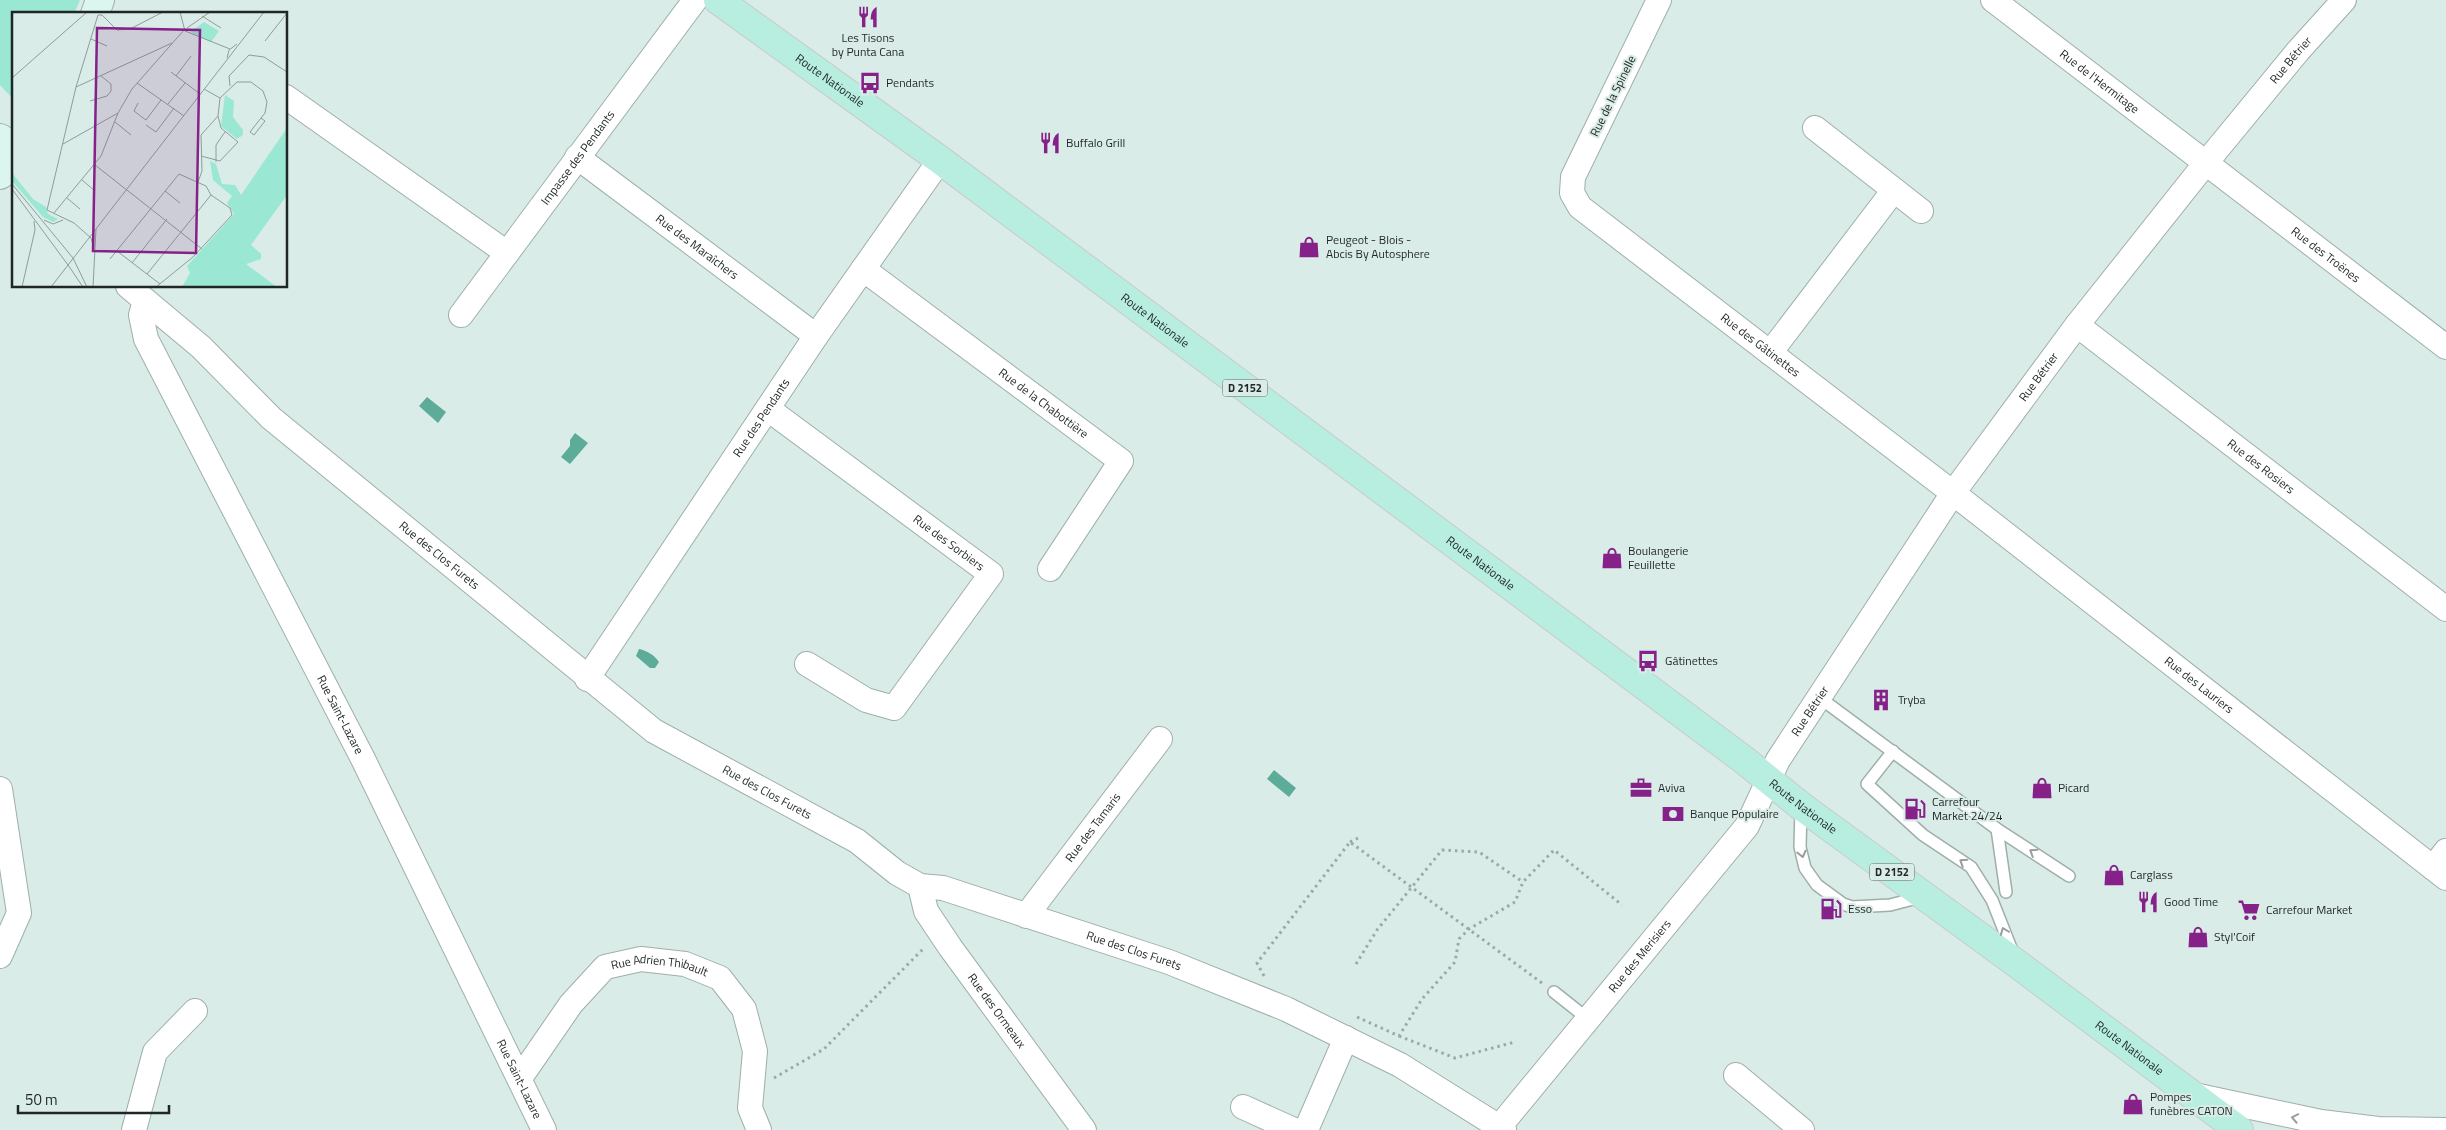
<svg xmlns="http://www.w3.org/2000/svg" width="2446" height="1130" font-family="'Titillium Web',sans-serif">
	<rect width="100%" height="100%" fill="#daece7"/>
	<path fill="#9ae7d3" d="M 0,0 L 80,0 L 74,14 L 14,14 L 14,100 L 0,85 Z"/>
	<path fill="#5cac99" d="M 427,397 L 446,412 L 438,423 L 419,406 Z
		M 575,433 L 588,443 L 570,464 L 561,457 L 570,446 L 570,440 Z
		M 639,649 C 648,651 654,655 659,662 L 655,668 L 650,668 L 636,656 Z
		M 1274,770 L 1296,788 L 1289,797 L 1267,779 Z"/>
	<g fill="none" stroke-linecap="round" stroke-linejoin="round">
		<g stroke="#9eafaa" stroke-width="14">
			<path id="lane" d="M 1820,698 L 1997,829 L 2069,876
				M 1893,751 L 1867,784 L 1923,835 L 1971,867 L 1992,900 L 2013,953
				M 1801,808 L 1800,847 L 1805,868 L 1817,885 L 1843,904 L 1852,907 L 1890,905 L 1921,897
				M 1997,829 L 2006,892
				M 1554,992 L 1588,1019"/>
		</g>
		<g stroke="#9eafaa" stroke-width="26">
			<g id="street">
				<path id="s1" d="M 1659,0 L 1573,177 L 1572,193 L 1580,207 L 1953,493 L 2446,878"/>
				<path id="s2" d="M 1993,0 L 2446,347"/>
				<path d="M 286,97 L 507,253"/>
				<path d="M 1815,128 L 1921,211"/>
				<path id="s3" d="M 577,157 L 816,336"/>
				<path id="s4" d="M 863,269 L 1121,461 L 1050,569"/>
				<path id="s5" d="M 128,286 L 201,347 L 271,418 L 654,731 L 857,841 L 897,873 L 920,886 L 943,888 L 1169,962 L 1286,1009 L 1400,1065 L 1504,1130"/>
				<path id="s6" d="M 145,301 L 141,315 L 146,339 L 363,759 L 544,1130"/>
				<path id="s7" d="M 461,315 L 695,0"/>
				<path id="s8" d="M 2077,325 L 2446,609"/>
				<path d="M 1770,353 L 1894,190"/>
				<path id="s9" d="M 768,409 L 991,574 L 894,708 L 866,700 L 807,664"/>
				<path id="s10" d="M 587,679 L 816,336 L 940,160"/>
				<path d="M 0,789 L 19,913 L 0,956"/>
				<path d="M 2433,868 L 2446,851"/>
				<path id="s11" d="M 920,886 L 926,911 L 950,947 L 1084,1130"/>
				<path id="s12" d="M 1026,916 L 1160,739"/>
				<path d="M 1736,1075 L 1802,1130"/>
				<path id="s13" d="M 520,1078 L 571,1004 L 605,967 L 641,959 L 685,964 L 720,978 L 744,1009 L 755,1051 L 750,1108 L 759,1130"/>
				<path d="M 2194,1095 L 2321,1122 L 2378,1129 L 2446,1130"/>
				<path d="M 1243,1107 L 1294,1130"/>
				<path id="s14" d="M 1500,1126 L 1747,826 L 1778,760 L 1953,493 L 2077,325 L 2205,164 L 2298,51 L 2344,0"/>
				<path d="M 134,1130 L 155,1052 L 195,1011"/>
				<path d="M 1306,1130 L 1346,1038"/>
			</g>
		</g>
		<g stroke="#9eafaa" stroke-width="30">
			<path id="secondary" d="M 95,14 L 100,0
				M 0,138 C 15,148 16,165 0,175"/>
		</g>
		<g stroke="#c9cbca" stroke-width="30">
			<g id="primary">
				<path id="s15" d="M 718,0 L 940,160 L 1744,760 L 1801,806 L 2016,963 L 2239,1130"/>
			</g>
		</g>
		<path stroke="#9caaa6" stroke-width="3" stroke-dasharray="2.5 4" stroke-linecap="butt" d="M 1350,842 L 1358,838
			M 1356,964 L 1377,930 L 1442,850 L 1479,852 L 1523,882
			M 1264,976 L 1257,963 L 1350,842 L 1542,983
			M 1357,1017 L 1399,1036 L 1422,999 L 1455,962 L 1459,939 L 1469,929 L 1515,902 L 1523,882 L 1554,850 L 1622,905
			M 1399,1036 L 1455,1058 L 1515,1042
			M 774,1078 L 824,1049 L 925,947"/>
		<use href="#lane" stroke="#fff" stroke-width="11"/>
		<use href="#street" stroke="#fff" stroke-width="24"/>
		<use href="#secondary" stroke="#dbf6ef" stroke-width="28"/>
		<use href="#primary" stroke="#b7eee0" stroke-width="28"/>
	</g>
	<defs><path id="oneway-chevron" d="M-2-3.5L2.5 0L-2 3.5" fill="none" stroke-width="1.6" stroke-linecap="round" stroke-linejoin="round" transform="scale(1.25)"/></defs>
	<g stroke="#9a9d9c">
		<use href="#oneway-chevron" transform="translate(2033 852) rotate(-147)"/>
		<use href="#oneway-chevron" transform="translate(1802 854) rotate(77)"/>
		<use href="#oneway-chevron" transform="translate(1963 862) rotate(-147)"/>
		<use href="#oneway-chevron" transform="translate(2004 931) rotate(-111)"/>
		<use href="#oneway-chevron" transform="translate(2295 1118) rotate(-169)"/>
	</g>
	<defs>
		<g id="restaurant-bare" transform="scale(1.725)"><path d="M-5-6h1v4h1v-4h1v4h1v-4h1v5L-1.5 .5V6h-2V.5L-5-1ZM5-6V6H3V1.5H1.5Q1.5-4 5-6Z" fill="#852189" stroke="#daece7" stroke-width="2.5" paint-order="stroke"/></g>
		<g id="bus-bare" transform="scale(1.725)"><path d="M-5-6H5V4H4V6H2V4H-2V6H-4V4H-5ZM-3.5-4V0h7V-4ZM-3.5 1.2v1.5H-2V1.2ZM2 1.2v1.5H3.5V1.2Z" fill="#852189" stroke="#daece7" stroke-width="2.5" paint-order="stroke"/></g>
		<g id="shop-bare" transform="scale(1.725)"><path d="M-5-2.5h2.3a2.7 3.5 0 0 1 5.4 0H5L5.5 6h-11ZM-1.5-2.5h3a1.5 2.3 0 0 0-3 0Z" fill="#852189" stroke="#daece7" stroke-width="2.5" paint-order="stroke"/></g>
		<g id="building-bare" transform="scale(1.725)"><path d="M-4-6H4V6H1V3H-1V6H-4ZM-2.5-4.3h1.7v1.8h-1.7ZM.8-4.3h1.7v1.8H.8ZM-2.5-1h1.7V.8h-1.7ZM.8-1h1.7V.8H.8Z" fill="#852189" stroke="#daece7" stroke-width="2.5" paint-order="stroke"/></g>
		<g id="office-bare" transform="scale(1.725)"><path d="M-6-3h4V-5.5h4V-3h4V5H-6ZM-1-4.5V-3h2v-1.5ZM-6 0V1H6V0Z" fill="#852189" stroke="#daece7" stroke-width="2.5" paint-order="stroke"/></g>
		<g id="fuel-bare" transform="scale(1.725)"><path d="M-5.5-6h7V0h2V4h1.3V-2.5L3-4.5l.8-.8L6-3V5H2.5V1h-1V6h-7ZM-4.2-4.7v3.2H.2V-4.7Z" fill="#852189" stroke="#daece7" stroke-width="2.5" paint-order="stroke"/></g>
		<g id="bank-bare" transform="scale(1.725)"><path d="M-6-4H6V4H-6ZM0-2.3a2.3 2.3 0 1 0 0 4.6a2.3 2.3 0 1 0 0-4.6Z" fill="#852189" stroke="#daece7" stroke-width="2.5" paint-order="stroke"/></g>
		<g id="supermarket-bare" transform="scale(1.725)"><path d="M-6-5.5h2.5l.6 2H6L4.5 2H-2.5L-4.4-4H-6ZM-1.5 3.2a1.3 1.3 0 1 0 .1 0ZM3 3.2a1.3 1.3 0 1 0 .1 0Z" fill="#852189" stroke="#daece7" stroke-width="2.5" paint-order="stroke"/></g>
	</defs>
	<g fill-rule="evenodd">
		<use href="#restaurant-bare" x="868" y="17"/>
		<use href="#bus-bare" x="870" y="83"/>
		<use href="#restaurant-bare" x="1050" y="143"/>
		<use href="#shop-bare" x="1309" y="247"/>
		<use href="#shop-bare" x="1612" y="558"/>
		<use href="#bus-bare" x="1648" y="661"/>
		<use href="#building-bare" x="1881" y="700"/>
		<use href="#office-bare" x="1641" y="788"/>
		<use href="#shop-bare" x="2042" y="788"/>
		<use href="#fuel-bare" x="1915" y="809"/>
		<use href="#bank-bare" x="1673" y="814"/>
		<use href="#shop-bare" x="2114" y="875"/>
		<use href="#restaurant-bare" x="2148" y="902"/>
		<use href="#fuel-bare" x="1831" y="909"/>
		<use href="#supermarket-bare" x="2249" y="910"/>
		<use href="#shop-bare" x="2198" y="937"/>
		<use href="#shop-bare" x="2133" y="1104"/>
	</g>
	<g text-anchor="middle" stroke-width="4" stroke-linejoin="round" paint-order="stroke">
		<g fill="#daece7" stroke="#57615e" stroke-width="1">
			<rect x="1222.5" y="379.5" width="45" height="17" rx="4"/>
			<rect x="1869.5" y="863.5" width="45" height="17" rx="4"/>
		</g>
		<g font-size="11" font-weight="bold" fill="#1f2624">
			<text x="1245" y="392">D 2152</text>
			<text x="1892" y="876">D 2152</text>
		</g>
		<g font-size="12" fill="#1f2624" stroke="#daece7" text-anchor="start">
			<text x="868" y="42" text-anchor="middle">Les Tisons<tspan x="868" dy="14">by Punta Cana</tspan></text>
			<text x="886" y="87">Pendants</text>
			<text x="1066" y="147">Buffalo Grill</text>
			<text x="1326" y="244">Peugeot - Blois -<tspan x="1326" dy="14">Abcis By Autosphere</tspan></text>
			<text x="1628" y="555">Boulangerie<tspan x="1628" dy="14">Feuillette</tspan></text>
			<text x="1665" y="665">Gâtinettes</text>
			<text x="1898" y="704">Tryba</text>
			<text x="1658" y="792">Aviva</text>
			<text x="2058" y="792">Picard</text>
			<text x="1932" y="806">Carrefour<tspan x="1932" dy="14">Market 24/24</tspan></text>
			<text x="1690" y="818">Banque Populaire</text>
			<text x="2130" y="879">Carglass</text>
			<text x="2164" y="906">Good Time</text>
			<text x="1848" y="913">Esso</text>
			<text x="2266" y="914">Carrefour Market</text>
			<text x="2214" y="941">Styl'Coif</text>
			<text x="2150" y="1101">Pompes<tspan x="2150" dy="14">funèbres CATON</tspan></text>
		</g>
		<g font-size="12" fill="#1f2624" stroke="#daece7">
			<text dy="4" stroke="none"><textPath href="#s14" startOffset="1330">Rue Bétrier</textPath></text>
			<text dy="4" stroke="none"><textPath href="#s15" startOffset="138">Route Nationale</textPath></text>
			<text dy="4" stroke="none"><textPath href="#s2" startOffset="134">Rue de l'Hermitage</textPath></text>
			<text transform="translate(1613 96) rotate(-64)" y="4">Rue de la Spinelle</text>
			<text dy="4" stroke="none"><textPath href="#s7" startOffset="196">Impasse des Pendants</textPath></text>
			<text dy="4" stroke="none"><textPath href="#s3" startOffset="150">Rue des Maraîchers</textPath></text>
			<text dy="4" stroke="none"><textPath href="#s2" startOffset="419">Rue des Troënes</textPath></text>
			<text dy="4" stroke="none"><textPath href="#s15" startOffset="542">Route Nationale</textPath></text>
			<text dy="4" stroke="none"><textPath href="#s1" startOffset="456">Rue des Gâtinettes</textPath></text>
			<text dy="4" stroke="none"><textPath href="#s14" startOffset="925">Rue Bétrier</textPath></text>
			<text dy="4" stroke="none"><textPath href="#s4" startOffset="225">Rue de la Chabottière</textPath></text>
			<text dy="4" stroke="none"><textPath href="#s10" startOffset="314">Rue des Pendants</textPath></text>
			<text dy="4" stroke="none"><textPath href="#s8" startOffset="232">Rue des Rosiers</textPath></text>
			<text dy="4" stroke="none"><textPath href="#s9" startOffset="225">Rue des Sorbiers</textPath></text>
			<text dy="4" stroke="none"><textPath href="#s5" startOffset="412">Rue des Clos Furets</textPath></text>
			<text dy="4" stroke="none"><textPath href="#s15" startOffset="948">Route Nationale</textPath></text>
			<text dy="4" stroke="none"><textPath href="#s1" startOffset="1011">Rue des Lauriers</textPath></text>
			<text dy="4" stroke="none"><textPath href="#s14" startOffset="520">Rue Bétrier</textPath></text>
			<text dy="4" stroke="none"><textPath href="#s6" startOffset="462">Rue Saint-Lazare</textPath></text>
			<text dy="4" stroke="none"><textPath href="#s5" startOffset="818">Rue des Clos Furets</textPath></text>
			<text dy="4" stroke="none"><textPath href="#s15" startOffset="1352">Route Nationale</textPath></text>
			<text dy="4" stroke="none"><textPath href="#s12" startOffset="111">Rue des Tamaris</textPath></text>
			<text dy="4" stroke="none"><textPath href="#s5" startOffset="1222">Rue des Clos Furets</textPath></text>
			<text dy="4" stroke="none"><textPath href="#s14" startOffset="220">Rue des Merisiers</textPath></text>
			<text dy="4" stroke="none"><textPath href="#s13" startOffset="196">Rue Adrien Thibault</textPath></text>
			<text dy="4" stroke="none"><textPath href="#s11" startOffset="148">Rue des Ormeaux</textPath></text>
			<text dy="4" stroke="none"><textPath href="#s15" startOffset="1758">Route Nationale</textPath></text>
			<text dy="4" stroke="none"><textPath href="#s6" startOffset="868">Rue Saint-Lazare</textPath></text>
		</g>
	</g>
	<g transform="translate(12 12)">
		<rect width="275" height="275" fill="#daece7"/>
		<path d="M 192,10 L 207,19 L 199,30 L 178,20 ZM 213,83 L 222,89 L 221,105 L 231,118 L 231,123 L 225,127 L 209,114 ZM 275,116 L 275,183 L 239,233 L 249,242 L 249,247 L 234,252 L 265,275 L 170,275 L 178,261 L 175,254 L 222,202 L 215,191 L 220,184 L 201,168 L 198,149 L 204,152 L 210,172 L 223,173 L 229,183 ZM 0,161 L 21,187 L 34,195 L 36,202 L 46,207 L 41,210 L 31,205 L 0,169 Z" fill="#9ae7d3"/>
		<path fill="none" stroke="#8f9d99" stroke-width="1" d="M 168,0 L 173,19 L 218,37M 190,4 L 209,16M 175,16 L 198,0M 79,27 L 95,34M 253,29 L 275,1M 215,46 L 217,38 L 225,32M 159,60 L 188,82M 164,64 L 179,44M 0,66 L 75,0M 125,71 L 172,104M 218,74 L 217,64 L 237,43 L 252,45 L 275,60M 64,75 L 160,31M 192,77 L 208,86M 208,86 L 225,70 L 239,70 L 251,79 L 255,90 L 253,101 L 238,120 L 242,123 L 253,109 L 249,106M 78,89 L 95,84 L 99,79 L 99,72 L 89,64M 126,91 L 122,99 L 134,108 L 149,88M 156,92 L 173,71M 103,110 L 119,123M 134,113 L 144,120 L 162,96M 51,132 L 106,101M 189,144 L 208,149 L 226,130 L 209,116 L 206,104M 204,150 L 204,133 L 213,120M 83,153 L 190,237M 70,168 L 83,179M 186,170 L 190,159 L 189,123 L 206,104 L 208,86M 0,172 L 61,246 L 75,275M 0,177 L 56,253M 153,179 L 168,191M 55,186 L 68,197M 42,201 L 89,144 L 106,101 L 120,77 L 172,18M 32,208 L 41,212 L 51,208M 81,233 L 79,226 L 62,211 L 35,198 L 64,75 L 86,3 L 90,3 L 105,18 L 118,17 L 151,0M 105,239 L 148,272M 98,247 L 167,162 L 194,174 L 199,183 L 218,196 L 220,203 L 181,245 L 144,275M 120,251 L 155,207M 56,253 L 71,275M 135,262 L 199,183M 10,275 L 23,218 L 22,209M 39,275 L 252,0M 81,275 L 84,217"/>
		<path fill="#852189" fill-opacity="0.15" stroke="#852189" stroke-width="2.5" d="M 85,16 L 188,18 L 184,241 L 81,239 Z"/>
		<rect width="275" height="275" fill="none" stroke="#1f2624" stroke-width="2.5"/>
	</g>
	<path d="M18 1105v8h151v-8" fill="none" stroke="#1f2624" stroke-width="2.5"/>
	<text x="25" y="1105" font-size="15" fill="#1f2624" stroke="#daece7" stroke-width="4" paint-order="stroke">50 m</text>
</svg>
